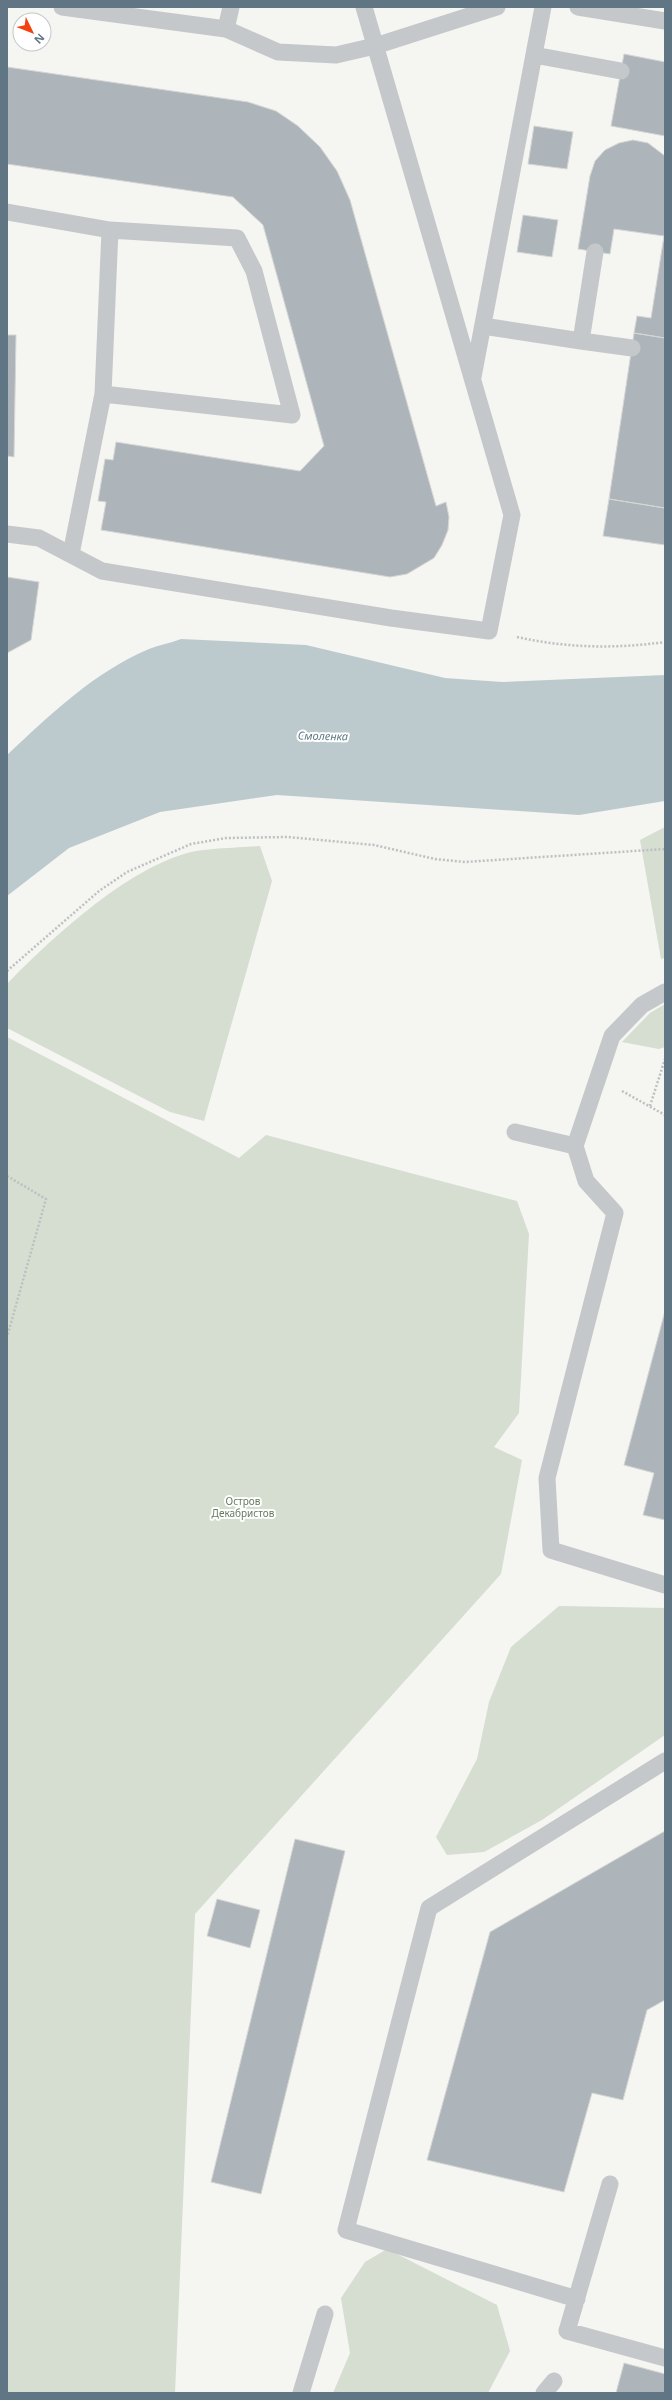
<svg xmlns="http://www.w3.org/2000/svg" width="672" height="2400" font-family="'Noto Sans',sans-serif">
	<rect width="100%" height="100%" fill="#f5f5f1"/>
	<path fill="#d6ddd1" d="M 665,827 L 665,958 L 661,959 L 640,840 Z
		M 260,846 L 272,881 L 204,1121 L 170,1112 L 7,1028 L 7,984 C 52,938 122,873 184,854 C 202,848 240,848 260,846 Z
		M 665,1004 L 665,1047 L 659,1049 L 622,1042 L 650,1013 Z
		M 7,1037 L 239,1158 L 266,1135 L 517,1201 L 529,1234 L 519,1413 L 494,1447 L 522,1460 L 501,1574 L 195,1914 L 175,2393 L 7,2393 Z
		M 559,1606 L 665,1608 L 665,1735 L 542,1820 L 484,1852 L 447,1855 L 436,1837 L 477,1759 L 489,1702 L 511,1647 Z
		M 387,2249 L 497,2305 L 510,2351 L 488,2393 L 333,2393 L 350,2353 L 341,2298 L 365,2262 Z"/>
	<path fill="#bccace" d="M 181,639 L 306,645 L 445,678 L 502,682 L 665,675 L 665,801 L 579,815 L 277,795 L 160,812 L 69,848 L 7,896 L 7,755 C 50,715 94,672 149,649 C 159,645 171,643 181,639 Z"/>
	<path fill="#adb5bb" stroke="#d6d6d4" d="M 624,54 L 665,62 L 665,136 L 611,126 Z
		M 7,67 L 248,102 L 276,111 L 298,126 L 320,147 L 337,171 L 350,200 L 436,506 L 446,502 L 449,517 L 448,530 L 442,545 L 434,558 L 407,574 L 390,577 L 101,530 L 106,502 L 98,501 L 105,459 L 113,460 L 116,442 L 300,471 L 324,446 L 263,225 L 233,197 L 7,164 Z
		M 534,126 L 573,132 L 567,169 L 528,164 Z
		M 633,140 L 648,143 L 665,156 L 665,338 L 634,333 L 637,316 L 651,318 L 664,236 L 614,229 L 610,254 L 578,249 L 590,176 L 595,161 L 605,150 L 619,143 Z
		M 523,215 L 558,220 L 552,257 L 517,252 Z
		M 634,333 L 665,338 L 665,508 L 609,499 Z
		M 7,335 L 16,335 L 14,457 L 7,456 Z
		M 609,499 L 665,508 L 665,545 L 603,536 Z
		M 7,577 L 39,582 L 31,640 L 7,653 Z
		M 665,1311 L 665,1520 L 643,1515 L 654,1473 L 624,1465 Z
		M 665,1831 L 665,2000 L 647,2010 L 623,2100 L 592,2093 L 564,2192 L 427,2160 L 490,1932 Z
		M 295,1839 L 345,1851 L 261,2194 L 211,2182 Z
		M 217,1899 L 260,1910 L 250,1948 L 207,1936 Z
		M 624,2363 L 665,2374 L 665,2393 L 616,2393 Z"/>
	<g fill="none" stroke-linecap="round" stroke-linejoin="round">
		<path stroke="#bdc0c2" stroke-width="2.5" stroke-dasharray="2 2" stroke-linecap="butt" d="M 517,637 C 567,648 614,649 665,642
			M 7,971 L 99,891 L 127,872 L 191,844 L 226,838 L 288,837 L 374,845 L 435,859 L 465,862 L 665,849
			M 622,1091 L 665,1115
			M 650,1106 L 665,1059
			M 7,1176 L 46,1199 L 7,1337"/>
		<path stroke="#c4c8cb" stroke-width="17" d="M 62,7 L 226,29 L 278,52 L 336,55 L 375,46 L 497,7
			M 578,7 L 665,21
			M 226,29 L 231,7
			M 534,55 L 621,71
			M 7,212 L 110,230 L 103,394 L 71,554
			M 595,252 L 581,341 L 632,348
			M 483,326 L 581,341
			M 473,377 L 543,7
			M 103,394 L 292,415 L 254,271 L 237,238 L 110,230
			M 7,534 L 39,538 L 102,571 L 391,618 L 489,631 L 512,515 L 364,7
			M 665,992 L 642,1005 L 612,1036 L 575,1146 L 586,1181 L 615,1213 L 547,1478 L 551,1550 L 665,1585
			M 515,1132 L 575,1146
			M 610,2184 L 567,2331 L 665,2358
			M 577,2299 L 346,2230 L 429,1908 L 665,1761
			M 301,2393 L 325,2314
			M 544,2393 L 554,2381"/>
	</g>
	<g text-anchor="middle" stroke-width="4" stroke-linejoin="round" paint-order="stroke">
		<g font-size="10" fill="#677b60" stroke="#fff">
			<text x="243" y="1505">Остров<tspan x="243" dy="12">Декабристов</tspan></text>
		</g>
		<g font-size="11" font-style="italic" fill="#5c7983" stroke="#fff">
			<text transform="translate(323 736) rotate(1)" y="4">Смоленка</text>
		</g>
	</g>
	<rect width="672" height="2400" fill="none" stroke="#617685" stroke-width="16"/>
	<g transform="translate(32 32) rotate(133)"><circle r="19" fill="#ffffff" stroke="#c0c8ce"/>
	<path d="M0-3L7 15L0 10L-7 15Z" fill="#f53f11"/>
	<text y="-6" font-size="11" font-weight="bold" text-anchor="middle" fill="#617685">N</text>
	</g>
</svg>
